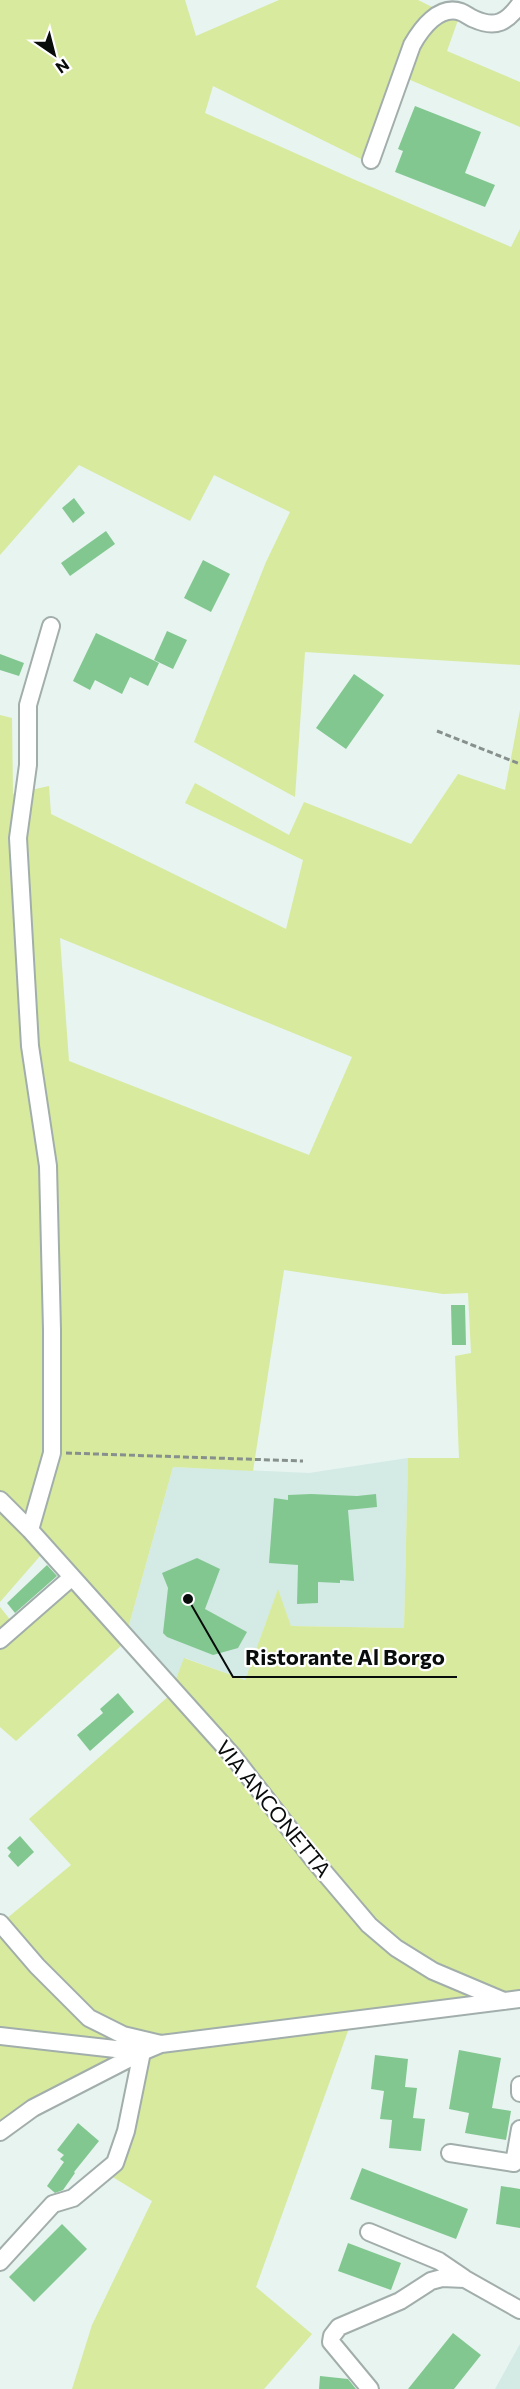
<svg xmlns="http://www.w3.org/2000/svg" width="520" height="2389" font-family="Commissioner,sans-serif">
	<rect width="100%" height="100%" fill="#e7f4f0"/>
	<path fill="#d4eae5" d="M 408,1458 L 404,1628 L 291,1626 L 278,1590 L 245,1680 L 185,1658 L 170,1695 L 124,1643 L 173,1467 L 309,1473 Z
		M 520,2344 L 520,2389 L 495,2389 Z"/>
	<path fill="#d8ea9d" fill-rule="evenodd" d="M 0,0 L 185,0 L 196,36 L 279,0 L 418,0 L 458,20 L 447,51 L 520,82 L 520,127 L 394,73 L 361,159 L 213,86 L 205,113 L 353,179 L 511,247 L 520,229 L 520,665 L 305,652 L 295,797 L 194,742 L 266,562 L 290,512 L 214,475 L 190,521 L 79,465 L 0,555 Z
		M 520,710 L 520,2005 L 349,2028 L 256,2287 L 312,2334 L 264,2389 L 72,2389 L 92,2325 L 152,2201 L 111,2176 L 132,2068 L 110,2062 L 51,2095 L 0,2141 L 0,1924 L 71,1865 L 29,1819 L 170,1695 L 184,1658 L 245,1680 L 278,1589 L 291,1626 L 404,1628 L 408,1458 L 459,1458 L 455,1356 L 471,1353 L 468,1293 L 443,1294 L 284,1270 L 253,1471 L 173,1467 L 124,1643 L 16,1741 L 0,1727 L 0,1607 L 16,1627 L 73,1578 L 47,1548 L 0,1602 L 0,715 L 12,718 L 13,794 L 49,786 L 51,814 L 286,929 L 303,860 L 185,803 L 195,783 L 289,835 L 304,802 L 411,844 L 458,774 L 505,790 ZM 60,938 L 352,1057 L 309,1155 L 69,1061 Z"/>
	<path fill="#82c790" d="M 415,106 L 481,132 L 465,173 L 495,185 L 485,207 L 395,172 L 403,151 L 398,149 Z
		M 74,498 L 85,513 L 73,523 L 62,508 Z
		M 106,531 L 115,544 L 70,576 L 61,563 Z
		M 203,560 L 230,574 L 211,612 L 184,598 Z
		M 167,631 L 187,640 L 173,669 L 154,660 Z
		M 96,633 L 159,663 L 148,686 L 130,677 L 122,694 L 95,680 L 90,690 L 73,681 Z
		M 0,654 L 24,663 L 19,676 L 0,670 Z
		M 354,674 L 384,695 L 346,749 L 316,728 Z
		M 451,1305 L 465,1305 L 466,1345 L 452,1345 Z
		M 311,1494 L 357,1496 L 376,1494 L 377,1507 L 348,1510 L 354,1581 L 340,1580 L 340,1583 L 318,1582 L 318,1603 L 297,1604 L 298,1565 L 269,1563 L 274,1498 L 288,1500 L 288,1495 Z
		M 197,1558 L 220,1569 L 205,1609 L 247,1632 L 238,1648 L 213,1655 L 167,1637 L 163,1633 L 168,1588 L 162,1573 Z
		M 47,1565 L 57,1576 L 15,1613 L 7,1603 Z
		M 118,1693 L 134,1712 L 90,1751 L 77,1735 L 103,1713 L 100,1709 Z
		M 20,1836 L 34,1852 L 18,1867 L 8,1856 L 11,1852 L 7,1848 Z
		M 459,2050 L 501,2058 L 492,2108 L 511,2111 L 506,2140 L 465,2133 L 469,2113 L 449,2109 Z
		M 375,2055 L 408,2059 L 405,2087 L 417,2088 L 413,2118 L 425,2119 L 421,2151 L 389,2148 L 392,2120 L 380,2119 L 384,2091 L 371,2089 Z
		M 78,2123 L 99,2141 L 74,2172 L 75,2173 L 63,2190 L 55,2193 L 47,2186 L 64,2162 L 60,2159 L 64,2155 L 57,2150 Z
		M 362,2168 L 468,2209 L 456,2239 L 350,2199 Z
		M 501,2186 L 520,2189 L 520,2228 L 496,2224 Z
		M 62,2224 L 87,2249 L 34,2302 L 9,2277 Z
		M 348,2243 L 401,2263 L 391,2290 L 338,2271 Z
		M 453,2333 L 481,2355 L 454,2389 L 408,2389 Z
		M 320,2376 L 348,2379 L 356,2389 L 319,2389 Z"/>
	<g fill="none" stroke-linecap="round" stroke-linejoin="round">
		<g stroke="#a2aeab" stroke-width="20">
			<path id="minor" d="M 371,160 L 412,45 C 421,29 439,4 461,12 C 466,14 469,17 474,19 C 496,29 507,22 520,4
				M 0,1500 L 30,1530 L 232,1755 L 313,1859 L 369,1925 L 396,1948 L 433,1971 L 504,2001
				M 30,1530 L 52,1453 L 52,1330 L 48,1166 L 30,1046 L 18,838 L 28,765 L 28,705 L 51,626
				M 0,1640 L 71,1578
				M 0,1923 L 37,1966 L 89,2018 L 123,2035 L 161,2044
				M 0,2036 L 142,2052
				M 520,2085 L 520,2093
				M 0,2132 L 33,2108 L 142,2052 L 161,2044 L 520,1999
				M 450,2153 L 514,2163 L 520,2129
				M 369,2232 L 439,2261 L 464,2278
				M 0,2262 L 53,2204 L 73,2198 L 115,2163 L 126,2131 L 142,2052
				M 370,2389 L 331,2342 L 332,2336 L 339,2327 L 400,2301 L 431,2281 L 442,2278 L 465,2279 L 520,2310"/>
		</g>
		<path stroke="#87908d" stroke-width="3" stroke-dasharray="6 3" stroke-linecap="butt" d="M 437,731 L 520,764
			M 66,1453 L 303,1461"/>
		<use href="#minor" stroke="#fff" stroke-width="16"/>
	</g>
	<g text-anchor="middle" stroke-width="4.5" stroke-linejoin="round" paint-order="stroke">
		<g font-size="21" fill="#080c0b" stroke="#fff">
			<text transform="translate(273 1809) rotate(51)" y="7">VIA ANCONETTA</text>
		</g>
	</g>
	<path fill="none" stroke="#080c0b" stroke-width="2" d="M188 1599L233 1677H457"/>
	<circle fill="#080c0b" stroke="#fff" stroke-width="2" cx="188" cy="1599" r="6"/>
	<g font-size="22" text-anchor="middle" font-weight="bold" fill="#080c0b" stroke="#fff" stroke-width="4.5" stroke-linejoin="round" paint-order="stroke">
		<text x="345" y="1665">Ristorante Al Borgo</text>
	</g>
	<g transform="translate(54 54) rotate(145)" stroke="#ffffff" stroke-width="4.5" paint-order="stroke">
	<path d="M0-4.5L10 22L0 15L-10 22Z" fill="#080c0b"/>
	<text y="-9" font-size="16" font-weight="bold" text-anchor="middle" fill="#080c0b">N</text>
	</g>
</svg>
